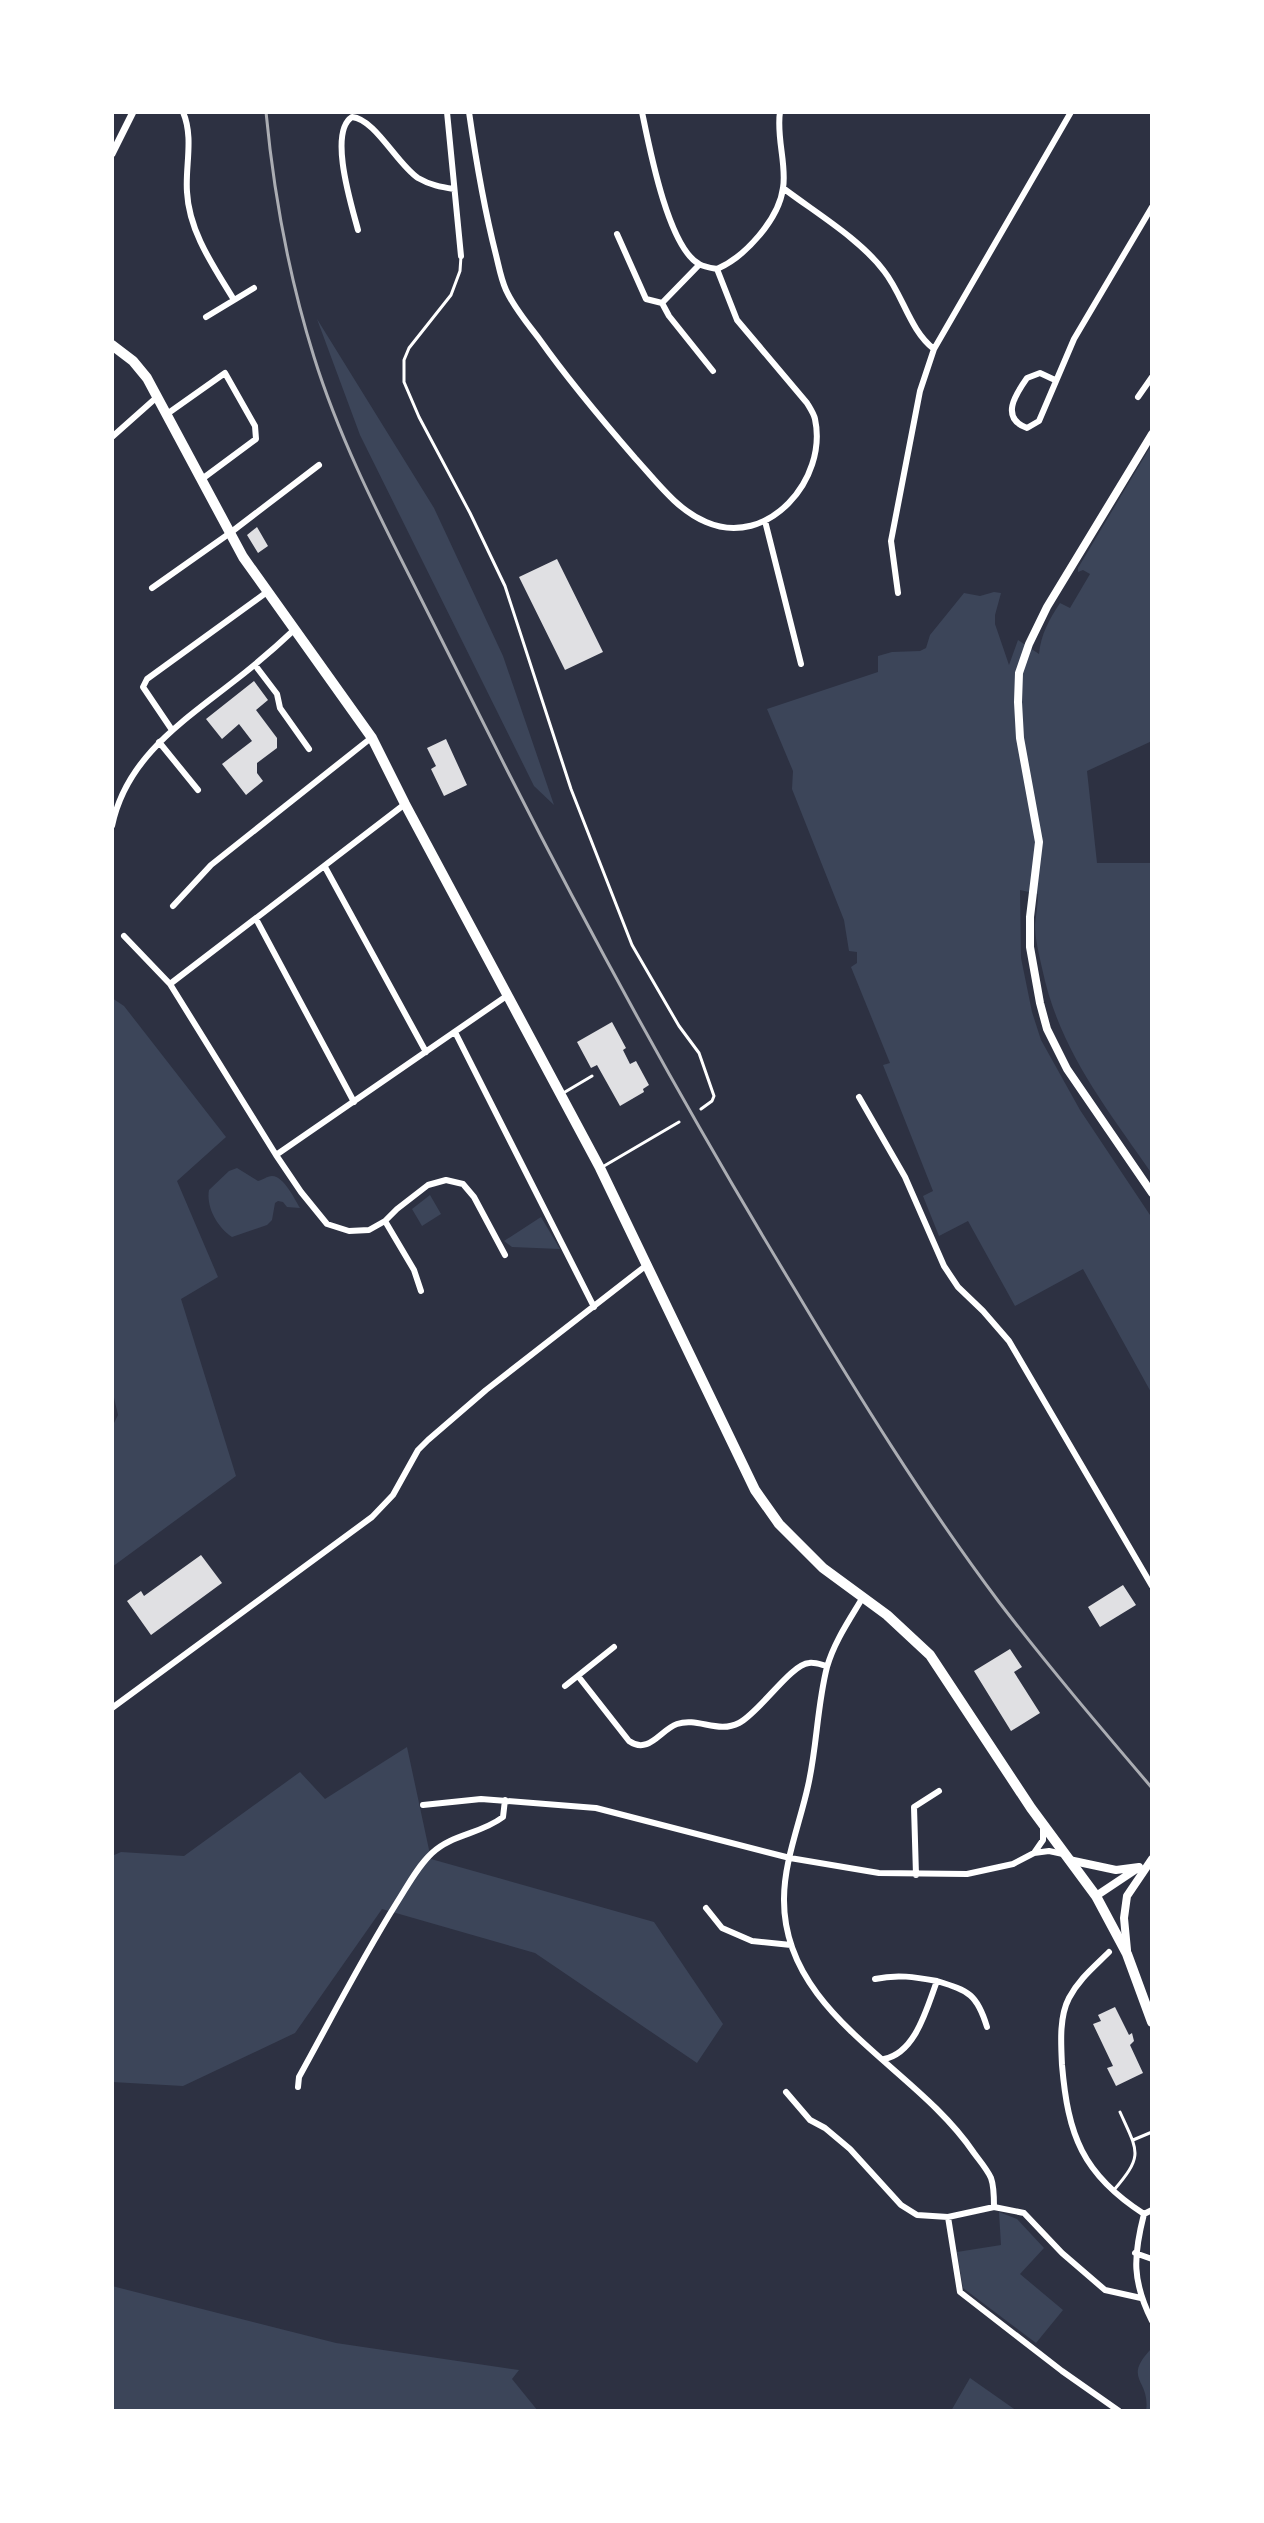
<svg xmlns="http://www.w3.org/2000/svg" width="1264" height="2523" font-family="'Roboto Serif',serif">
	<rect width="100%" height="100%" fill="#2d3142"/>
	<path fill="#3c4559" d="M 317,319 L 434,508 L 503,656 L 554,805 L 534,786 L 360,435 Z
		M 1152,444 L 1152,741 L 1087,771 L 1097,863 L 1152,863 L 1152,1174 C 1106,1107 1059,1050 1042,968 C 1039,954 1035,939 1035,925 C 1036,914 1038,904 1038,894 L 1020,890 L 1021,958 L 1032,1012 L 1041,1040 L 1080,1110 L 1152,1218 L 1152,1394 L 1083,1269 L 1015,1306 L 968,1221 L 939,1236 L 923,1196 L 933,1191 L 883,1065 L 890,1063 L 851,967 L 857,963 L 857,952 L 849,951 L 844,920 L 792,789 L 793,771 L 767,709 L 878,672 L 878,656 L 892,652 L 920,651 L 926,648 L 930,635 L 964,593 L 980,596 L 994,592 L 1001,593 L 995,615 L 995,624 L 1009,665 L 1018,640 L 1039,654 C 1041,634 1049,620 1060,603 L 1070,608 L 1090,574 L 1083,570 L 1078,572 L 1078,568 Z
		M 112,998 L 124,1006 L 226,1137 L 177,1181 L 218,1277 L 181,1299 L 236,1476 L 112,1567 L 112,1427 L 118,1415 L 112,1389 Z
		M 237,1168 L 258,1181 C 263,1180 267,1176 272,1176 C 284,1176 295,1200 300,1208 L 287,1207 L 283,1202 L 278,1201 L 275,1203 L 272,1220 L 267,1225 L 232,1237 C 217,1227 206,1207 209,1190 L 229,1171 Z
		M 430,1195 L 441,1214 L 422,1226 L 412,1209 Z
		M 541,1217 L 560,1249 L 512,1247 L 504,1241 Z
		M 407,1747 L 431,1859 L 654,1922 L 723,2024 L 697,2063 L 535,1953 L 382,1909 L 295,2033 L 183,2086 L 112,2082 L 112,1856 L 121,1852 L 184,1856 L 300,1772 L 325,1799 Z
		M 999,2212 L 1017,2219 L 1044,2248 L 1020,2274 L 1063,2310 L 1036,2343 L 963,2288 L 957,2252 L 1001,2245 Z
		M 112,2286 L 336,2343 L 519,2370 L 512,2379 L 538,2411 L 112,2411 Z
		M 1152,2348 L 1152,2411 L 1146,2411 C 1151,2379 1121,2380 1152,2348 Z
		M 970,2378 L 1017,2411 L 951,2411 Z"/>
	<path fill="#e0e0e3" d="M 257,527 L 268,546 L 258,553 L 247,535 Z
		M 557,559 L 603,652 L 565,670 L 519,577 Z
		M 254,681 L 268,700 L 256,710 L 277,738 L 277,748 L 257,763 L 257,773 L 263,781 L 246,795 L 222,764 L 252,741 L 239,724 L 222,739 L 206,719 Z
		M 446,739 L 467,785 L 444,796 L 431,769 L 436,766 L 427,748 Z
		M 612,1022 L 626,1048 L 623,1050 L 630,1064 L 636,1061 L 649,1085 L 643,1089 L 644,1092 L 620,1106 L 597,1065 L 591,1068 L 577,1042 Z
		M 201,1555 L 222,1583 L 151,1635 L 127,1601 L 141,1591 L 144,1596 Z
		M 1123,1585 L 1136,1605 L 1100,1627 L 1088,1607 Z
		M 1010,1649 L 1022,1667 L 1014,1672 L 1040,1713 L 1011,1731 L 974,1671 Z
		M 1115,2007 L 1129,2035 L 1132,2033 L 1134,2041 L 1130,2045 L 1143,2073 L 1116,2086 L 1107,2068 L 1113,2066 L 1093,2024 L 1101,2021 L 1098,2015 Z"/>
	<g fill="none" stroke-linecap="round" stroke-linejoin="round">
		<path stroke="#fff" stroke-width="3" d="M 461,256 L 460,271 L 451,295 L 409,348 L 404,360 L 404,382 L 419,417 L 470,513 L 505,586 L 571,789 L 632,945 L 679,1026 L 699,1053 L 714,1096 L 712,1101 L 701,1109
			M 565,1092 L 592,1076
			M 604,1166 L 679,1122
			M 1133,2140 L 1152,2132
			M 1114,2190 C 1144,2155 1138,2152 1120,2112"/>
		<path stroke="#fff" stroke-width="6" d="M 183,112 C 194,138 185,166 187,192 C 189,232 214,267 234,300
			M 447,112 L 461,256
			M 469,112 C 476,161 484,208 496,255 C 499,267 501,279 506,290 C 514,308 528,324 540,340 C 569,381 602,420 635,458 C 656,481 677,510 706,522 C 768,549 828,479 815,419 C 814,414 810,408 807,403 L 737,320 L 717,269
			M 642,112 C 649,146 668,247 699,264 C 704,267 711,268 717,269
			M 783,188 C 816,213 860,239 884,271 C 903,295 910,331 934,349
			M 358,230 C 352,207 328,132 352,117 C 375,119 397,164 418,178 C 430,185 441,187 454,189
			M 617,234 L 646,299 L 662,303 L 699,265
			M 717,269 C 745,257 779,219 783,188 C 787,165 776,137 780,112
			M 662,303 L 669,316 L 713,371
			M 206,317 L 254,288
			M 1055,380 L 1040,373 L 1027,378 C 1015,395 1000,418 1027,428 L 1039,421 L 1074,339 L 1152,207
			M 1138,397 L 1152,377
			M 167,414 L 225,373 L 255,426 L 256,439 L 202,479
			M 112,437 L 157,397
			M 765,521 L 801,664
			M 152,588 L 230,533 L 319,465
			M 898,593 L 891,541 L 920,391 L 934,349 L 1071,112
			M 255,665 L 277,694 L 280,708 L 309,749
			M 172,730 L 143,687 L 147,679 L 267,592
			M 159,742 L 198,790
			M 112,826 C 126,758 182,722 233,682 C 255,665 275,648 295,629
			M 325,867 L 426,1052
			M 173,906 L 211,865 L 371,738
			M 256,919 L 354,1102
			M 124,936 L 170,984 L 276,1155 L 301,1192 L 327,1224 L 349,1231 L 369,1230 L 385,1221 L 397,1209 L 428,1185 L 446,1180 L 463,1184 L 474,1197 L 505,1255
			M 170,984 L 405,804
			M 455,1032 L 594,1307
			M 859,1097 L 905,1177 L 944,1266 L 958,1287 L 983,1311 L 1009,1341 L 1152,1586
			M 276,1155 L 508,995
			M 385,1221 L 414,1270 L 421,1291
			M 863,1597 C 850,1619 834,1642 827,1667 C 817,1706 817,1747 808,1786 C 800,1823 784,1861 784,1899 C 783,2015 915,2065 974,2153 C 979,2160 987,2169 991,2178 C 994,2186 994,2198 994,2207
			M 578,1676 L 629,1741 C 649,1755 660,1730 677,1724 C 698,1717 718,1734 739,1723 C 760,1712 791,1664 809,1663 C 815,1662 822,1665 827,1666
			M 565,1686 L 614,1647
			M 112,1708 L 372,1517 L 393,1495 L 418,1450 L 428,1440 L 486,1390 L 648,1264
			M 423,1805 L 481,1799 L 596,1808 L 790,1858 L 879,1873 L 967,1874 L 1013,1864 L 1034,1853
			M 1043,1826 L 1043,1840 L 1034,1853 L 1049,1851 L 1063,1854
			M 916,1875 L 914,1807 L 939,1791
			M 706,1908 L 722,1928 L 752,1941 L 791,1945
			M 1109,1952 C 1094,1967 1079,1979 1069,1998 C 1059,2017 1061,2044 1062,2065 C 1068,2135 1082,2174 1144,2214 L 1152,2210
			M 875,1979 C 897,1974 915,1977 937,1981 C 927,2007 916,2053 884,2059
			M 937,1981 C 969,1991 977,1994 987,2027
			M 298,2087 L 299,2077 C 331,2019 361,1960 396,1904 C 407,1887 417,1867 432,1853 C 452,1834 481,1834 503,1817 L 505,1800
			M 786,2092 L 810,2120 L 825,2128 L 850,2149 L 901,2205 L 917,2215 L 948,2217 L 994,2207 L 1024,2213 L 1062,2253 L 1105,2290 L 1141,2298
			M 1144,2214 C 1133,2257 1132,2281 1152,2321
			M 948,2217 L 960,2292 L 1062,2371 L 1119,2411
			M 1135,2253 L 1152,2259"/>
		<path stroke="#fff" stroke-width="7" d="M 112,154 L 133,112"/>
		<path stroke="#fff" stroke-width="8" d="M 1152,434 L 1047,607 L 1029,644 L 1019,673 L 1018,702 L 1020,738 L 1039,842 L 1030,917 L 1030,947 L 1040,1003 L 1047,1029 L 1067,1069 L 1152,1193
			M 1069,1860 L 1116,1870 L 1139,1867
			M 1096,1896 L 1138,1868
			M 1127,1950 L 1124,1918 L 1127,1896 L 1152,1859"/>
		<path stroke="#fff" stroke-width="10" d="M 112,345 L 133,361 L 147,378 L 243,557 L 372,738 L 405,804 L 600,1168 L 755,1490 L 779,1524 L 823,1568 L 887,1615 L 930,1655 L 1031,1808 L 1096,1896 L 1127,1954 L 1152,2022"/>
		<path stroke="#abadb3" stroke-width="3" d="M 266,112 C 274,196 289,277 314,357 C 338,434 374,506 410,577 C 442,640 473,703 505,766 C 595,944 691,1118 794,1288 C 858,1395 924,1502 999,1602 C 1048,1666 1100,1727 1152,1788"/>
	</g>
	<rect width="1264" height="2523" fill="none" stroke="#ffffff" stroke-width="228"/>
</svg>
